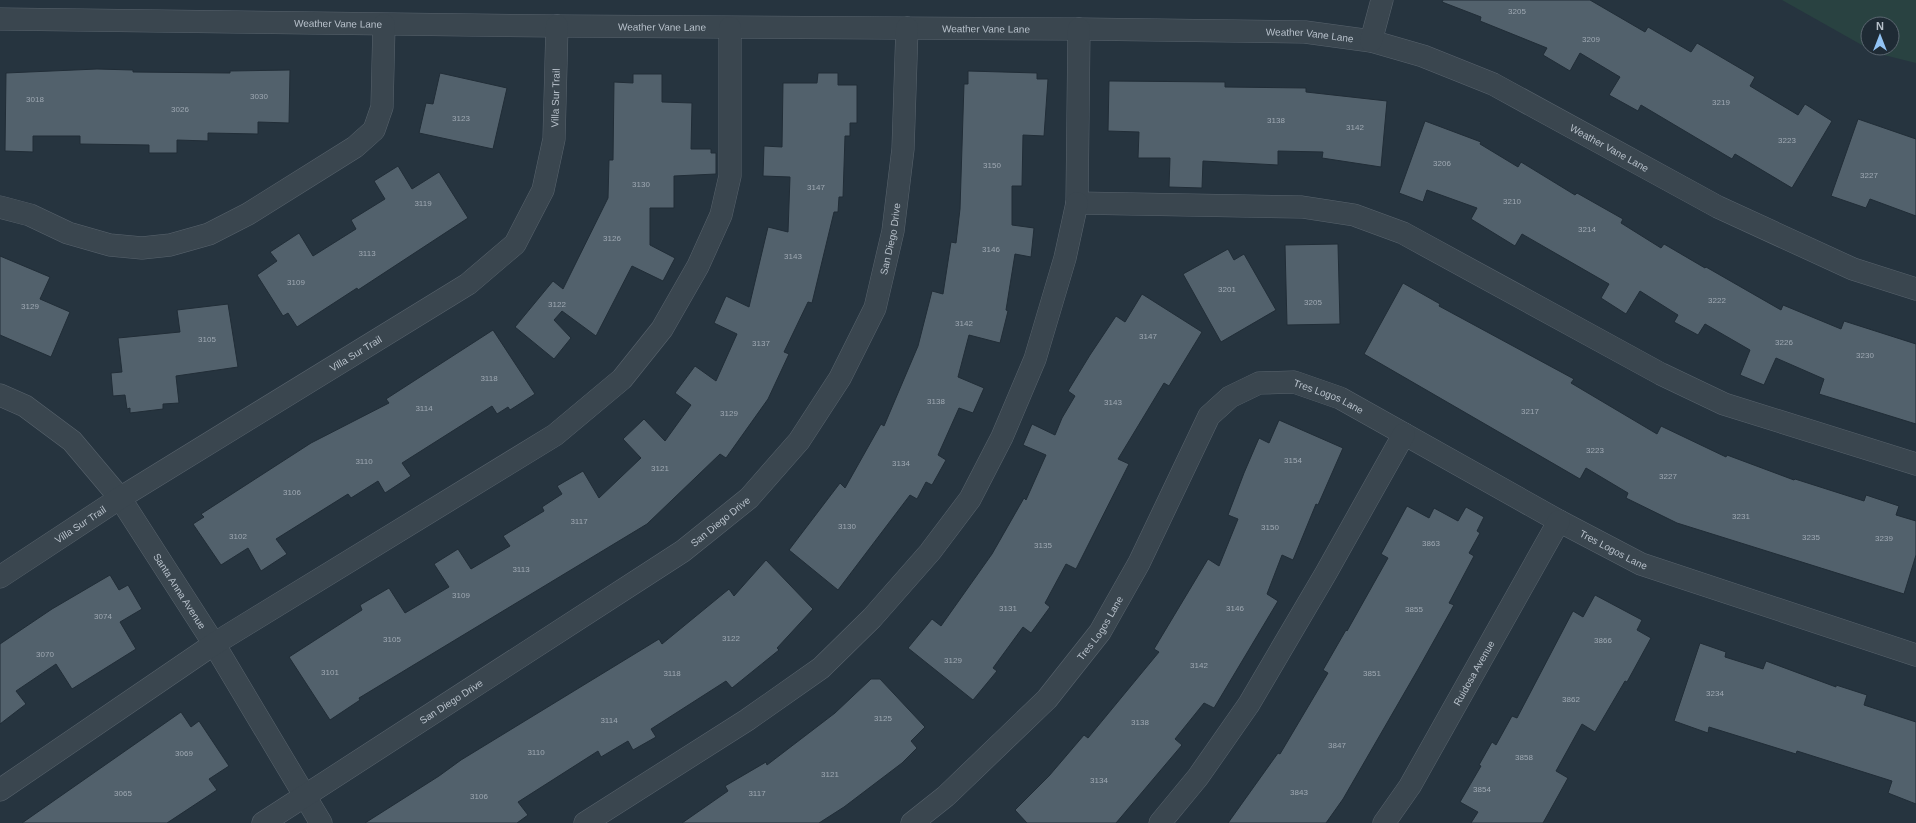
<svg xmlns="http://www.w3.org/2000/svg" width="1916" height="823" font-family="Arial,sans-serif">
	<rect width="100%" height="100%" fill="#26343f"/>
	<path fill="#294241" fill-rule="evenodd" d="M 1782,0 L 1916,0 L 1916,63 L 1876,53 ZM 1868,24 L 1892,24 L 1892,48 L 1868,48 Z"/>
	<path fill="#52616c" stroke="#212d37" d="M 1443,0 L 1590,0 L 1645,32 L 1648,27 L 1691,52 L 1697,43 L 1755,77 L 1750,86 L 1798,115 L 1805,104 L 1832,121 L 1792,188 L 1735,154 L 1732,159 L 1641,105 L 1638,111 L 1609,95 L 1620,77 L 1580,53 L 1570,71 L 1543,55 L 1547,48 L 1480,21 L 1481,17 L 1442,2 Z
		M 97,69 L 133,70 L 133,72 L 230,73 L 230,71 L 290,70 L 289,123 L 258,122 L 258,134 L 208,133 L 208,141 L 177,140 L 177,153 L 149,153 L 149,145 L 80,144 L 80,136 L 33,136 L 33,152 L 5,151 L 6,73 Z
		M 968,71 L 1037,73 L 1037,79 L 1048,79 L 1044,136 L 1023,135 L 1022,186 L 1012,186 L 1012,225 L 1034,228 L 1031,257 L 1015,254 L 1006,310 L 1008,311 L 1000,343 L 969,335 L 958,377 L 984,388 L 973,413 L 959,408 L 938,455 L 946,460 L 932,485 L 926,482 L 917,499 L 910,495 L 838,590 L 789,550 L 840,483 L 845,488 L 881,424 L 884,426 L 918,346 L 932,291 L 943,294 L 951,242 L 956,243 L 960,209 L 964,84 L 968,84 Z
		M 440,73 L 507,88 L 493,149 L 419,133 L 426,103 L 433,104 Z
		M 818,73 L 838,73 L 838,85 L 857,85 L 857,123 L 850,123 L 850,136 L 845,136 L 843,197 L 839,197 L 838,212 L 834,212 L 812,303 L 808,302 L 784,352 L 789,354 L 768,399 L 726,458 L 720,454 L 647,524 L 359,698 L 360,700 L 330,720 L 289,657 L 362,610 L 360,605 L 389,588 L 405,613 L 449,587 L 434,564 L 458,549 L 471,569 L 510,546 L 503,536 L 544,511 L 542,507 L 562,494 L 557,486 L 583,471 L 599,498 L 641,458 L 623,439 L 644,419 L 665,441 L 691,405 L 675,393 L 695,366 L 716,381 L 737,334 L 714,323 L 726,296 L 749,307 L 768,227 L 788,232 L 790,177 L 763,176 L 764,146 L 782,147 L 783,83 L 817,83 Z
		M 633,74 L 662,74 L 662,102 L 692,103 L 691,149 L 711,149 L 711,153 L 716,153 L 716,174 L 674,176 L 674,208 L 650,208 L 650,245 L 675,258 L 663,281 L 632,266 L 596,336 L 562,311 L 554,320 L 571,338 L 554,359 L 515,327 L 553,281 L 563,289 L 608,198 L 609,160 L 613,160 L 614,82 L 633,83 Z
		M 1109,81 L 1225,82 L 1225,87 L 1306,88 L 1306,92 L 1387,101 L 1381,167 L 1322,158 L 1323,152 L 1278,151 L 1278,165 L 1203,161 L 1202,188 L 1169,187 L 1170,158 L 1138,158 L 1139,132 L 1108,131 Z
		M 1858,119 L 1916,139 L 1916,216 L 1870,199 L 1866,208 L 1831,196 Z
		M 1425,121 L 1481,142 L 1480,144 L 1518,167 L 1521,162 L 1575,195 L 1577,193 L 1623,219 L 1621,223 L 1661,248 L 1664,244 L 1705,268 L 1706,267 L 1781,310 L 1783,305 L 1841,329 L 1844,321 L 1916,344 L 1916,424 L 1819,394 L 1824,379 L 1776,358 L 1764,385 L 1740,375 L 1750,350 L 1705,324 L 1698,335 L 1674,322 L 1678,315 L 1640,291 L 1626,314 L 1601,298 L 1609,284 L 1522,234 L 1515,246 L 1471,219 L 1477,208 L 1427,190 L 1423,202 L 1399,193 Z
		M 398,166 L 412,189 L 439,172 L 468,218 L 358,290 L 357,288 L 297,327 L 288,313 L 283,316 L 257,275 L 277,261 L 270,252 L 299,233 L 313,256 L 356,229 L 351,220 L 385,199 L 374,181 Z
		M 1338,244 L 1340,324 L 1287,325 L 1285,245 Z
		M 1228,249 L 1234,260 L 1244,254 L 1276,310 L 1221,342 L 1183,274 Z
		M 0,256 L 50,277 L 40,299 L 70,312 L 51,357 L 0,335 Z
		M 1403,283 L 1440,304 L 1439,306 L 1574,379 L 1571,383 L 1657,434 L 1661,426 L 1726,457 L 1727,455 L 1794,480 L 1795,479 L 1864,501 L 1866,495 L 1899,506 L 1896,515 L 1916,521 L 1916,555 L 1904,594 L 1677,523 L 1626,498 L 1628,493 L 1586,468 L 1580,479 L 1364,354 Z
		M 1142,294 L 1202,332 L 1169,386 L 1164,383 L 1118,459 L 1129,464 L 1076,569 L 1066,564 L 1045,603 L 1050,607 L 1031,633 L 1023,627 L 993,668 L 997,671 L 973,700 L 908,648 L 932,619 L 941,626 L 992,554 L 1024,498 L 1026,500 L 1046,455 L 1023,445 L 1032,424 L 1055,435 L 1062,418 L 1075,396 L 1068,391 L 1090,355 L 1116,316 L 1125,322 Z
		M 228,304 L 238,367 L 176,376 L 179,403 L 163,404 L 163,409 L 130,413 L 130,408 L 127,409 L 125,395 L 113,396 L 111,373 L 122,372 L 118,338 L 180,332 L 177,310 Z
		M 493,330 L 535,394 L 510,410 L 508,407 L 497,414 L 492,406 L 402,463 L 411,476 L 385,493 L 378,481 L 351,498 L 348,494 L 276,539 L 287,554 L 261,571 L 248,548 L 221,565 L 193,524 L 204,517 L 201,514 L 311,443 L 389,403 L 386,399 Z
		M 1279,420 L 1343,448 L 1318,505 L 1316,504 L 1293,560 L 1282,555 L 1267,594 L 1278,601 L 1214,708 L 1204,703 L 1175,739 L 1182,745 L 1116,823 L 1027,823 L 1015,810 L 1049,776 L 1084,735 L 1088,738 L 1159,652 L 1154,649 L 1208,559 L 1219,566 L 1238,519 L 1228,515 L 1244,473 L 1259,438 L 1269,443 Z
		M 1407,506 L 1429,518 L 1434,508 L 1458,521 L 1466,507 L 1484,517 L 1477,531 L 1480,533 L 1469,553 L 1474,556 L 1449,603 L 1454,605 L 1417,671 L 1343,799 L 1326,823 L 1228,823 L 1278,753 L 1280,754 L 1328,673 L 1323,670 L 1346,630 L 1347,631 L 1388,558 L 1381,554 Z
		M 766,560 L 813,609 L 777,648 L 779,650 L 732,688 L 726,681 L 651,729 L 656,737 L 633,750 L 628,741 L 601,757 L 598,751 L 518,802 L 528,815 L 517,823 L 365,823 L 439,776 L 461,760 L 659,639 L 662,644 L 729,589 L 734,596 Z
		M 110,575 L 119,590 L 128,585 L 142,609 L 120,622 L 136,649 L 72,689 L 56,664 L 16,691 L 26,704 L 0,724 L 0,644 L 52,609 Z
		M 1595,595 L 1642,620 L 1637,630 L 1651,638 L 1627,682 L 1625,681 L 1595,732 L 1582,724 L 1556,771 L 1568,778 L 1543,823 L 1471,823 L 1478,812 L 1460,802 L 1481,766 L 1479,765 L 1492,742 L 1496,745 L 1512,716 L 1517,718 L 1573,611 L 1583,617 Z
		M 1700,643 L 1726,652 L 1725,657 L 1763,669 L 1766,661 L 1836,687 L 1836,685 L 1867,695 L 1864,705 L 1916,722 L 1916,804 L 1888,793 L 1892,781 L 1797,751 L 1796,754 L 1709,727 L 1708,733 L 1674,721 Z
		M 871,679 L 880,679 L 925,727 L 911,741 L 917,748 L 902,763 L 844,807 L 819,823 L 682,823 L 728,791 L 725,786 L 766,762 L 767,765 L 835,713 Z
		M 181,712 L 191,727 L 199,721 L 229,766 L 209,779 L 217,790 L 167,823 L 22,823 Z"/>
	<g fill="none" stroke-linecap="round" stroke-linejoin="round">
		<g stroke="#58636d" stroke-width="23">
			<g id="minor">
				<path id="s1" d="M 0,19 L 557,26 L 1079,29 L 1305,32 L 1371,41 L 1423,56 L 1493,84 L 1718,207 L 1853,269 L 1916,289"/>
				<path d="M 1079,29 L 1077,203 L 1302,207 L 1354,215 L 1403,233 L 1661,374 L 1724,404 L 1916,464"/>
				<path d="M 1371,41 L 1382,0"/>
				<path d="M 0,207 L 30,215 L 68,233 L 110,245 L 142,248 L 170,245 L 209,234 L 248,214 L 355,147 L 374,130 L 382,107 L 384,25"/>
				<path id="s2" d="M 0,395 L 25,406 L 72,441 L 120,498 L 214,644 L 321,823"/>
				<path id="s3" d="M 0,577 L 120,498 L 468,284 L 515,244 L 543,190 L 554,139 L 557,26"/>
				<path d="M 0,790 L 214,644 L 555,435 L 622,379 L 662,329 L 698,266 L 721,215 L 730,176 L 730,28"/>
				<path id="s4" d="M 263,823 L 683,551 L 749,498 L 799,441 L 840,378 L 875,308 L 893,231 L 903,149 L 907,28"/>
				<path d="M 585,823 L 747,720 L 821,668 L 872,618 L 930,552 L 970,499 L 1002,437 L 1035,359 L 1065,258 L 1077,203"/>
				<path id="s5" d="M 912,823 L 946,796 L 1047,699 L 1100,632 L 1139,563 L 1209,416 L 1230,397 L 1259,383 L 1294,382 L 1340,398 L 1559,521 L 1641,564 L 1916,655"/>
				<path d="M 1160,823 L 1198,777 L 1249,704 L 1326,573 L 1404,434"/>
				<path id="s6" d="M 1384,823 L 1410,786 L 1559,521"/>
			</g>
		</g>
		<use href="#minor" stroke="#3a464f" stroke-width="22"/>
	</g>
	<g text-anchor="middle" stroke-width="3.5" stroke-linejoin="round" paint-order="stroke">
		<g font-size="8" fill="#9ea8b2">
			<text x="1517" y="14">3205</text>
			<text x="1591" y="42">3209</text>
			<text x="259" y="99">3030</text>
			<text x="35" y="102">3018</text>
			<text x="1721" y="105">3219</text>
			<text x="180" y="112">3026</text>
			<text x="461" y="121">3123</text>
			<text x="1276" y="123">3138</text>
			<text x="1355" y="130">3142</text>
			<text x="1787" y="143">3223</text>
			<text x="1442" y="166">3206</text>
			<text x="992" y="168">3150</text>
			<text x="1869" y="178">3227</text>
			<text x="641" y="187">3130</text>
			<text x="816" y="190">3147</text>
			<text x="1512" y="204">3210</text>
			<text x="423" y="206">3119</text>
			<text x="1587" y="232">3214</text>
			<text x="612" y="241">3126</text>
			<text x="991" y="252">3146</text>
			<text x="367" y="256">3113</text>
			<text x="793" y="259">3143</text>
			<text x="296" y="285">3109</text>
			<text x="1227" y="292">3201</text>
			<text x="1717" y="303">3222</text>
			<text x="1313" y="305">3205</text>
			<text x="557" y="307">3122</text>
			<text x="30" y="309">3129</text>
			<text x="964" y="326">3142</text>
			<text x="1148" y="339">3147</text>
			<text x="207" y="342">3105</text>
			<text x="1784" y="345">3226</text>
			<text x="761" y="346">3137</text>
			<text x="1865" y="358">3230</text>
			<text x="489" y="381">3118</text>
			<text x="936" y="404">3138</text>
			<text x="1113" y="405">3143</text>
			<text x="424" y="411">3114</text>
			<text x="1530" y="414">3217</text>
			<text x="729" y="416">3129</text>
			<text x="1595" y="453">3223</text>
			<text x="1293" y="463">3154</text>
			<text x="364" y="464">3110</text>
			<text x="901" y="466">3134</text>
			<text x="660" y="471">3121</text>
			<text x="1668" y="479">3227</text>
			<text x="292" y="495">3106</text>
			<text x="1741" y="519">3231</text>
			<text x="579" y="524">3117</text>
			<text x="847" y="529">3130</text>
			<text x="1270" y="530">3150</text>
			<text x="238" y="539">3102</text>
			<text x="1811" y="540">3235</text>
			<text x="1884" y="541">3239</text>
			<text x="1431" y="546">3863</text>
			<text x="1043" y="548">3135</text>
			<text x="521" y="572">3113</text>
			<text x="461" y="598">3109</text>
			<text x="1008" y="611">3131</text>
			<text x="1235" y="611">3146</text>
			<text x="1414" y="612">3855</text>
			<text x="103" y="619">3074</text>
			<text x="731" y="641">3122</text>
			<text x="392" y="642">3105</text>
			<text x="1603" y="643">3866</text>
			<text x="45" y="657">3070</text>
			<text x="953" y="663">3129</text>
			<text x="1199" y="668">3142</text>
			<text x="330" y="675">3101</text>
			<text x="672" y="676">3118</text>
			<text x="1372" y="676">3851</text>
			<text x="1715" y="696">3234</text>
			<text x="1571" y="702">3862</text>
			<text x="883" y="721">3125</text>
			<text x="609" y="723">3114</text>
			<text x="1140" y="725">3138</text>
			<text x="1337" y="748">3847</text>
			<text x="536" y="755">3110</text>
			<text x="184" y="756">3069</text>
			<text x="1524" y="760">3858</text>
			<text x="830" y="777">3121</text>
			<text x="1099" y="783">3134</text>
			<text x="1482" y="792">3854</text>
			<text x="1299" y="795">3843</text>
			<text x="123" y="796">3065</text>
			<text x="757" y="796">3117</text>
			<text x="479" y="799">3106</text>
		</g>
		<g font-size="10" fill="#b7c0ca" stroke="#1f2b35">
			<text dy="4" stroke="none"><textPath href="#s1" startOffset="338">Weather Vane Lane</textPath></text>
			<text dy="4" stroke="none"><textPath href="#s1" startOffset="662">Weather Vane Lane</textPath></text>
			<text dy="4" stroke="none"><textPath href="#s1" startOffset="986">Weather Vane Lane</textPath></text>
			<text dy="4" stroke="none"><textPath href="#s1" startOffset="1310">Weather Vane Lane</textPath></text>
			<text dy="4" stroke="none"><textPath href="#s3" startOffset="768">Villa Sur Trail</textPath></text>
			<text dy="4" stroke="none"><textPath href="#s1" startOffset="1634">Weather Vane Lane</textPath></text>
			<text dy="4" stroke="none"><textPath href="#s4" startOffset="885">San Diego Drive</textPath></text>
			<text dy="4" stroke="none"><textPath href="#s3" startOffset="420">Villa Sur Trail</textPath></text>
			<text dy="4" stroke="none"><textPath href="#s5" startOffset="644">Tres Logos Lane</textPath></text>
			<text dy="4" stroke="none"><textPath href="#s4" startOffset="548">San Diego Drive</textPath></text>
			<text dy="4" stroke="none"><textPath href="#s3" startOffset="96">Villa Sur Trail</textPath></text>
			<text dy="4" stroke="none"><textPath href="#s5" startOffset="968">Tres Logos Lane</textPath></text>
			<text dy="4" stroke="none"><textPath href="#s2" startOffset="271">Santa Anna Avenue</textPath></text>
			<text dy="4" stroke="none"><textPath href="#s5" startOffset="272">Tres Logos Lane</textPath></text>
			<text dy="4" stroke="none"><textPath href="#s6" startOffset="175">Ruidosa Avenue</textPath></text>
			<text dy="4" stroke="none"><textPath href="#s4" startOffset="224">San Diego Drive</textPath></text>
		</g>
	</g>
	<g transform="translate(1880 36)"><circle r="19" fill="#1f2b35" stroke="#5c6771"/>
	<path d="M0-3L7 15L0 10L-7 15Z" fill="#92c3f4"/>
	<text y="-6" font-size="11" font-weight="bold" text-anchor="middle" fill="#b7c0ca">N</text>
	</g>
</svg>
